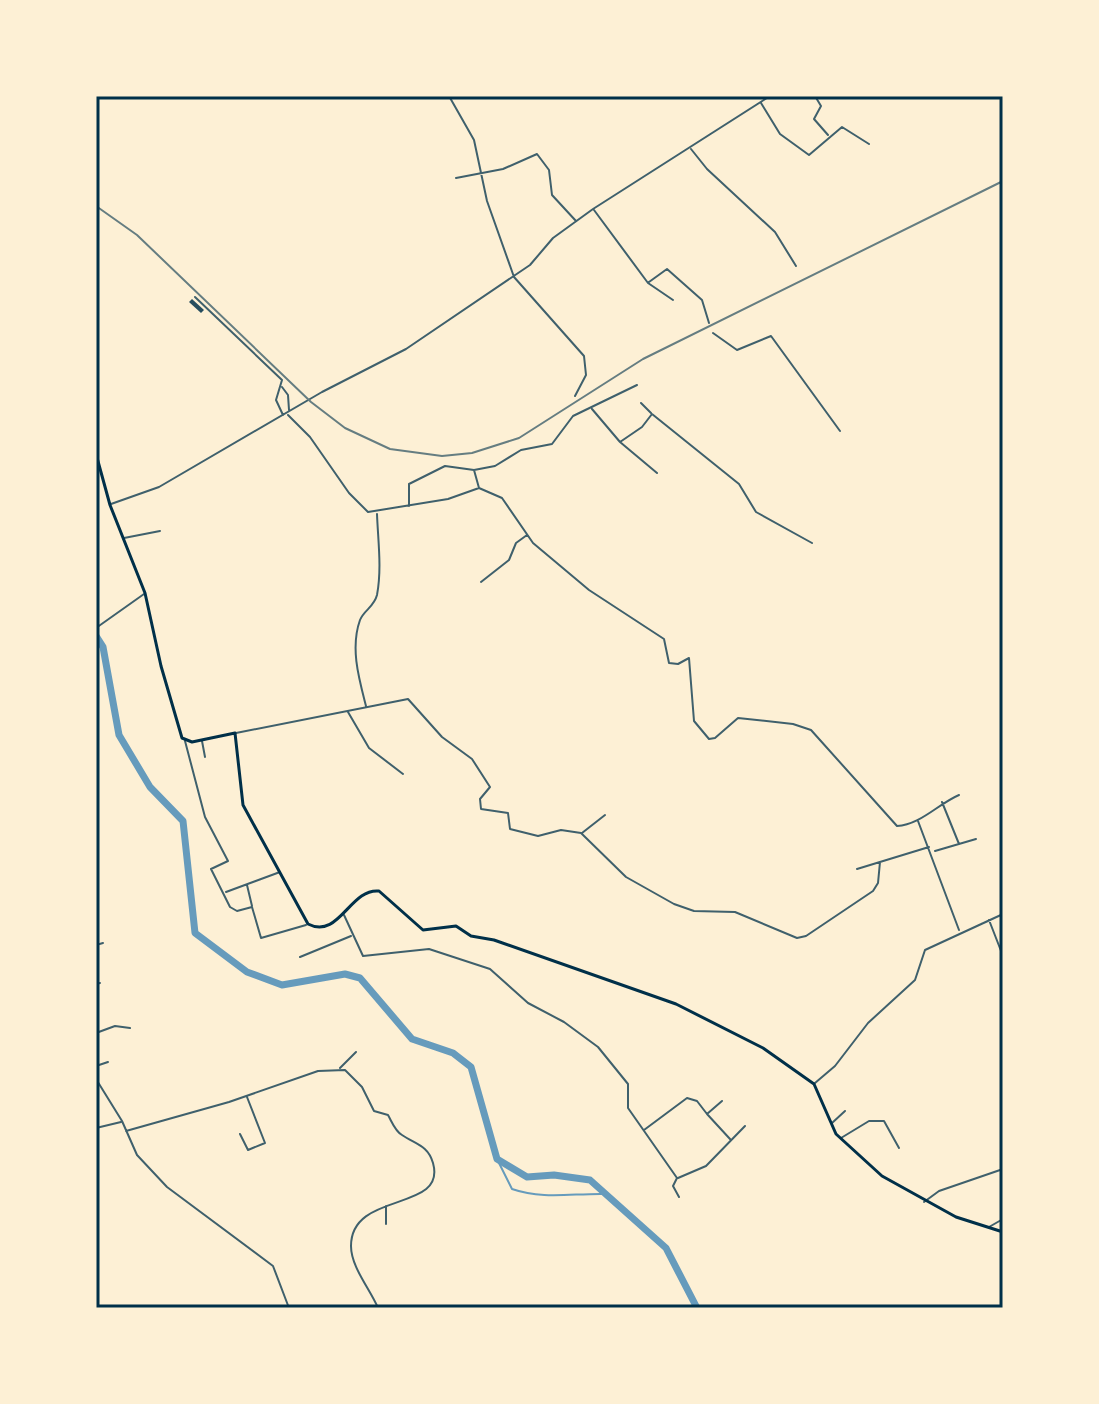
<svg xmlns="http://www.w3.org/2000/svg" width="1099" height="1404" font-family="'Noto Sans',sans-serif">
	<rect width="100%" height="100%" fill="#fdf0d5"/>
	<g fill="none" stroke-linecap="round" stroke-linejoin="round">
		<path stroke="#669bbc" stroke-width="2" d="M 497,1159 L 512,1189 C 544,1200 573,1193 606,1194"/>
		<path stroke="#669bbc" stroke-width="7" d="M 96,636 L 103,647 L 119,735 L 150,787 L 183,821 L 195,933 L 247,972 L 282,985 L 345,974 L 360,978 L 412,1039 L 453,1053 L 471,1067 L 497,1159 L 527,1177 L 554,1175 L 590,1180 L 666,1248 L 697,1308"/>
	</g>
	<path fill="#264d5e" d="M 192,299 L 204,310 L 201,313 L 189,302 Z"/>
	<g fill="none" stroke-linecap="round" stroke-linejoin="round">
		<path stroke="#3f606c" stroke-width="2" d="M 449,96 L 474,140 L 487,201 L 514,277 L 584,356 L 586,375 L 575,396
			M 815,96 L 821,106 L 814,119 L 828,135
			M 761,103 L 780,134 L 809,155 L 842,127 L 869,144
			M 691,149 L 707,169 L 775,232 L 796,266
			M 456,178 L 503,169 L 537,154 L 549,170 L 552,195 L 576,221
			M 594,210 L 648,283 L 673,300
			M 649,282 L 667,269 L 702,300 L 709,323
			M 195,297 L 282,380 L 276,400 L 283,415
			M 713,333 L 737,350 L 771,336 L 840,431
			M 637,385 L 573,416 L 552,444 L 521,450 L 495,466 L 474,470 L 479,488 L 502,498 L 533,543 L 589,590 L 664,639 L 669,663 L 678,664 L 689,658 L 694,721 L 709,739 L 715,738 L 738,718 L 793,724 L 811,730 L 897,826 C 920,825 938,804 959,795
			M 282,387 L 288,395 L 289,410
			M 641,403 L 651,413
			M 592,409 L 620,442 L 657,473
			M 288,415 L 310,437 L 349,493 L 368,512 L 448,499 L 479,488
			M 620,442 L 642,427 L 652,414 L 739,484 L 756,512 L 812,543
			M 111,504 L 159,487 L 322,392 L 406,349 L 530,265 L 553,238 L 593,209 L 770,96
			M 409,506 L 409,484 L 445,466 L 474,470
			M 124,538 L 160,531
			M 481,582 L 509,560 L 516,543 L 527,535
			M 96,628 L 144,594
			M 366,706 C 359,679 350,648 360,620 C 364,610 374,607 377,595 C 382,568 378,541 377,514
			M 348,712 L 369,748 L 403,774
			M 236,733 L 408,699 L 442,737 L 472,759 L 490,787 L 480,799 L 481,809 L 508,813 L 510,829 L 538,836 L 561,830 L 581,833 L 626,877 L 674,904 L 694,911 L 735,912 L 797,938 L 806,936 L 873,891 L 878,883 L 880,862
			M 185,741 L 205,817 L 228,861 L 211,869 L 230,907 L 237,911 L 252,907 L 261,938 L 306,925
			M 202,741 L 205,757
			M 942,802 L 959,844
			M 918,821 L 959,930
			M 582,833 L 605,815
			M 935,851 L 976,839
			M 857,869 L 929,847
			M 247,885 L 252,906
			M 226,892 L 280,872
			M 344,915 L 363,956 L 429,949 L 490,969 L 528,1003 L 564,1022 L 598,1047 L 628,1084 L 628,1108 L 677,1178 L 673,1186 L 679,1197
			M 989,920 L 1003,956
			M 96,945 L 103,943
			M 300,957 L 351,936
			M 96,984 L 100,983
			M 96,1033 L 115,1026 L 130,1028
			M 96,1066 L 108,1062
			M 340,1068 L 356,1052
			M 96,1079 L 122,1121 L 137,1155 L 167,1187 L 273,1266 L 289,1308
			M 815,1083 L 835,1066 L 868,1023 L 915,980 L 925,950 L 1003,914
			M 722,1101 L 707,1114 L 730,1139
			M 832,1123 L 845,1111
			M 96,1128 L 121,1122
			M 644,1130 L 687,1098 L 697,1101 L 707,1114
			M 126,1131 L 229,1102 L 318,1071 L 345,1070 L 362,1087 L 374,1111 L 388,1115 C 392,1122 395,1131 402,1135 C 415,1144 428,1145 433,1163 C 447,1213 351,1190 351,1246 C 351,1267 370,1289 378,1308
			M 240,1134 L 248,1150 L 265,1143 L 247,1097
			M 841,1138 L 869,1121 L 884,1121 L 899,1148
			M 678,1178 L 706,1166 L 745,1126
			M 924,1202 L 939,1191 L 1003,1169
			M 386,1206 L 386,1224
			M 989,1227 L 1003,1219"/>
		<path stroke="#003049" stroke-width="3" d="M 96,454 L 110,505 L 145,593 L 161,666 L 182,738 L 192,742 L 235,733 L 243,805 L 308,924 C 339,940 350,888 379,891 L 423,930 L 456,926 L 471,936 L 494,940 L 676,1004 L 763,1048 L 814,1084 L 836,1134 L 882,1176 L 956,1217 L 1003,1232"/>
		<path stroke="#657d81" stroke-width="2" d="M 96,206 L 137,235 L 311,402 L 345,428 L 390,449 L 442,456 L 472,453 L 519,438 L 643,359 L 1003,181"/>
	</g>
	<rect width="1099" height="1404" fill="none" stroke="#fdf0d5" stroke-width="196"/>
	<rect x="98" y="98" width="903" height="1208" fill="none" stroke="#003049" stroke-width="3"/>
</svg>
